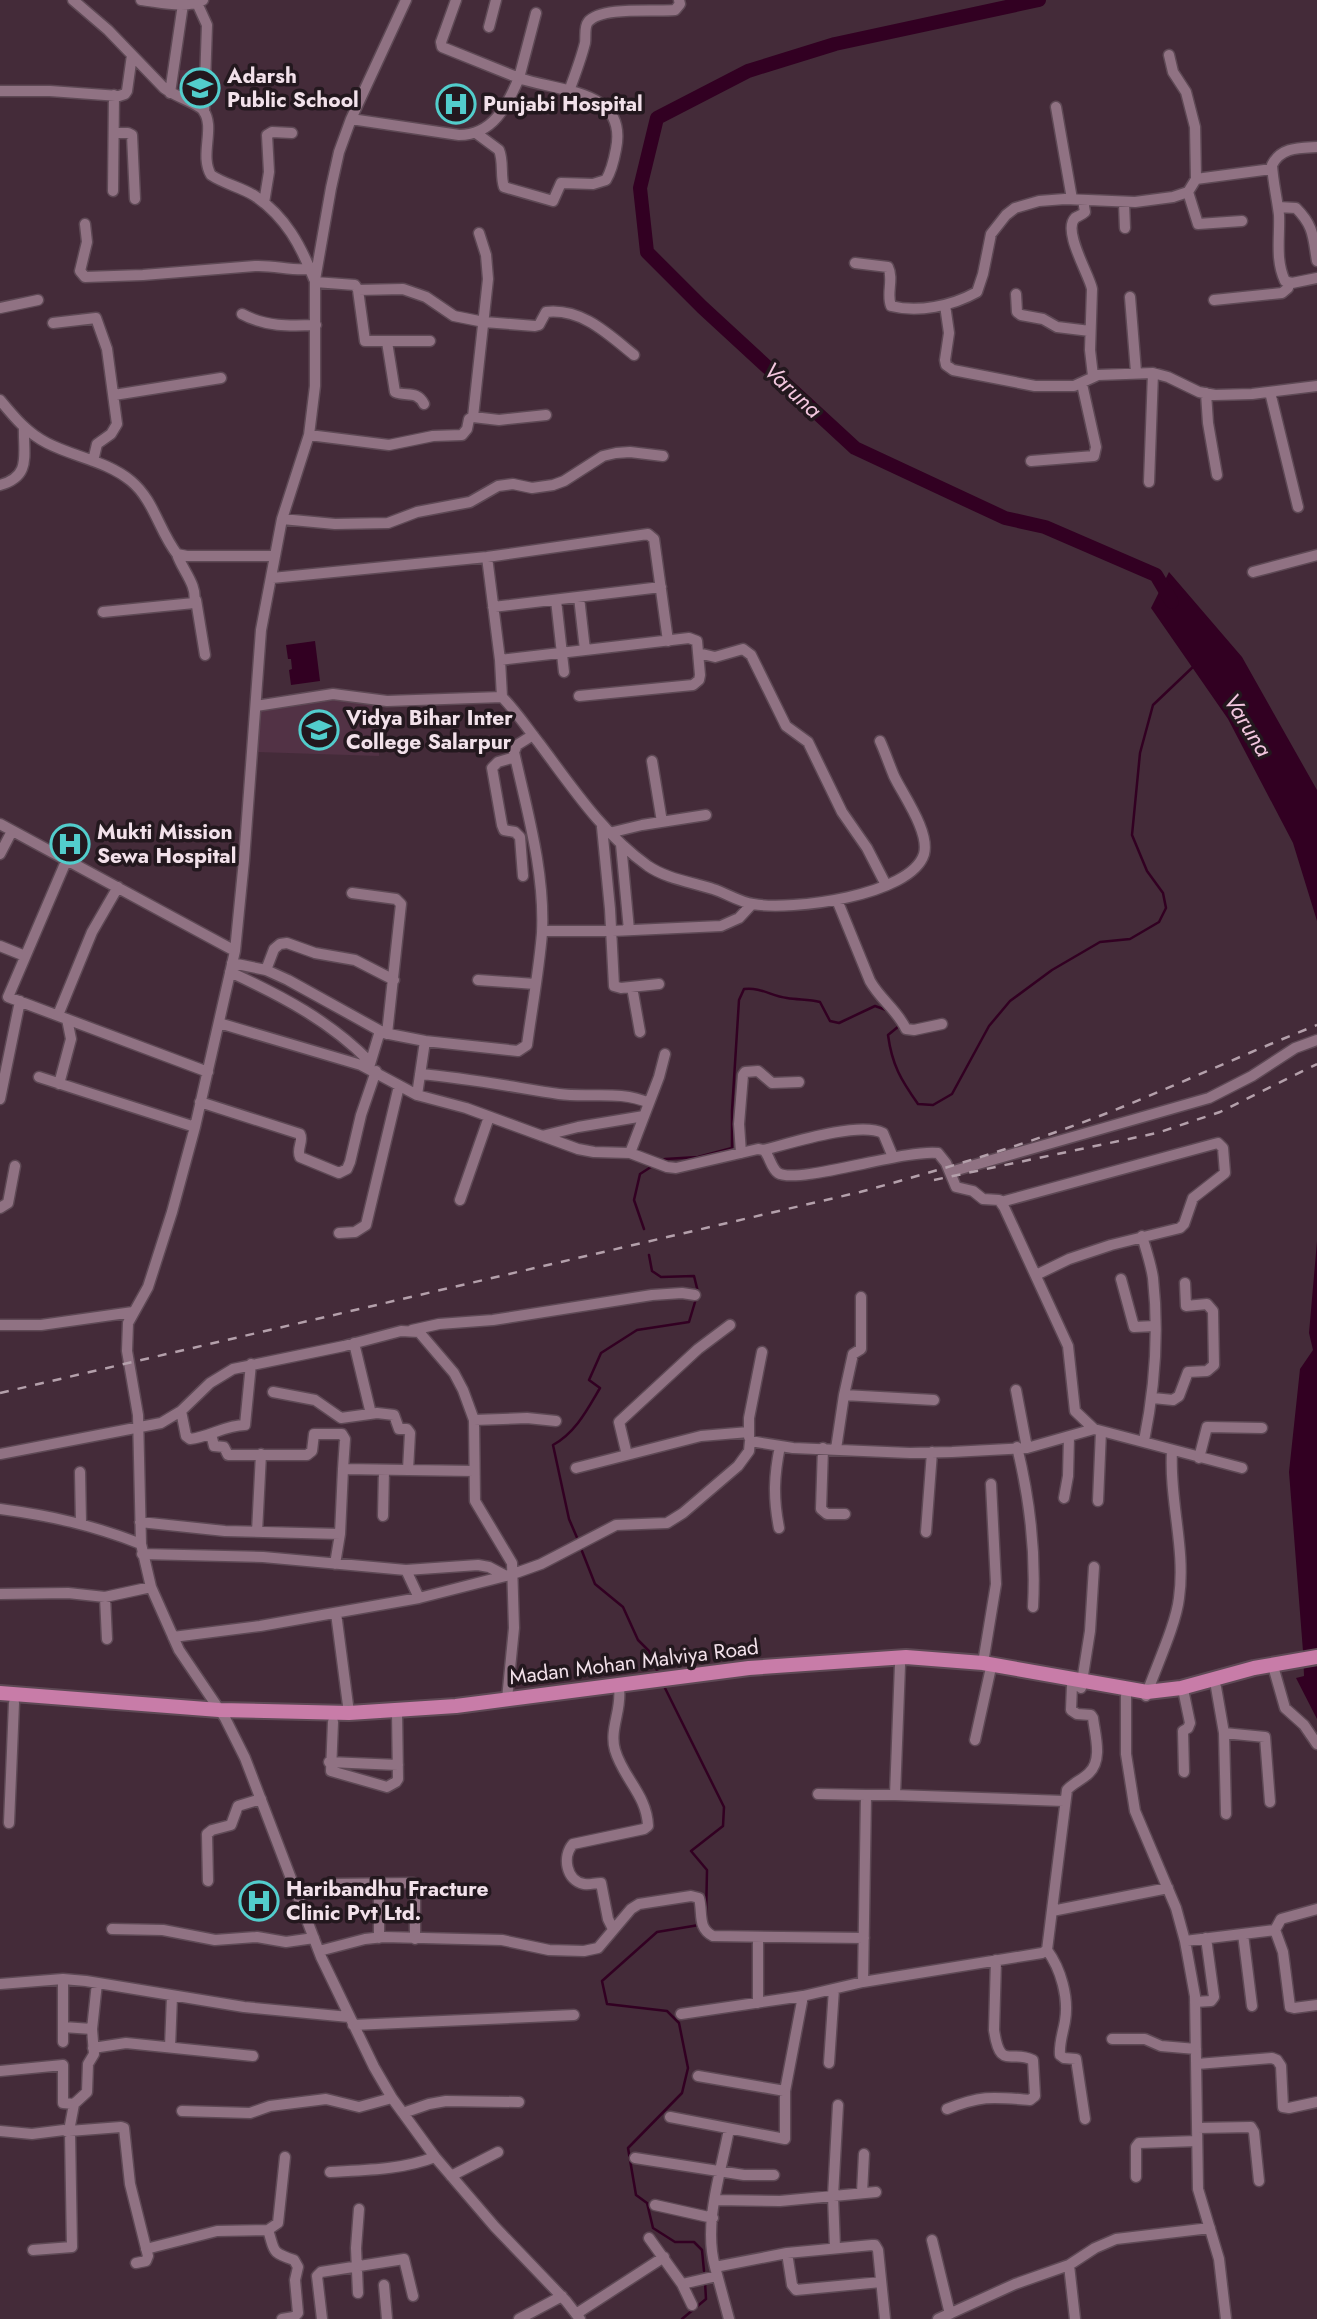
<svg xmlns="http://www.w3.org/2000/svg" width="1317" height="2319" font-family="Jost,sans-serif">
	<rect width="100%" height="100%" fill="#442b39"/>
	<path fill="#523245" d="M 180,70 L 207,71 L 207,96 L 180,80 Z
		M 331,698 L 379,702 L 379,756 L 257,752 L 260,708 Z"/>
	<path fill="#320022" d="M 1169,572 L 1242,657 L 1317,790 L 1317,921 L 1293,843 L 1228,719 L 1151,608 Z
		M 315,641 L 320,681 L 291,685 L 289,670 L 292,669 L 291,659 L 288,659 L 286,645 Z
		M 1317,1241 L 1317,1719 L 1296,1678 L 1304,1676 L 1303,1651 L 1289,1472 L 1300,1369 L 1313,1350 L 1309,1333 Z"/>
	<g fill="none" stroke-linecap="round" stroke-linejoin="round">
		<path stroke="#320022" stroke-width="2.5" d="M 899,1026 L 888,1035 C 892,1065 901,1080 918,1104 L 933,1105 L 952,1094 L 989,1026 L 1010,1001 L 1052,970 L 1100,942 L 1130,939 L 1159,922 L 1166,908 L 1163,893 L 1147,871 L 1132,835 L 1140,753 L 1153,705 L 1195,665
			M 660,1162 L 665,1159 L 698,1157 L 732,1148 L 732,1111 L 739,1000 L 744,989 C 761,987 771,996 787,998 C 799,1000 809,999 820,1002 L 830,1021 L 839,1023 L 875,1006 L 889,1011
			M 644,1229 L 634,1200 L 640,1174 L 654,1165
			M 578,1540 L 569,1519 L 553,1445 C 576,1432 587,1410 600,1388 L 589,1380 L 601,1353 L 637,1330 L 689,1322 L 698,1292 L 694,1276 L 661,1277 L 652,1271 L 649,1255
			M 580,1546 L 595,1584 L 623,1607 L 638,1640 L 649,1651 L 659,1675
			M 663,1684 L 724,1807 L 723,1826 L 691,1851 L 707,1870 L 706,1919
			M 699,1925 L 657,1932 L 602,1981 L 607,2004 L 667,2011 L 679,2023 L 688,2068 L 682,2093 L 628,2148 L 636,2195 L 647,2203 L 653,2228 L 675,2242 L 694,2242 L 702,2250 L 704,2271
			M 682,2319 L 706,2299 L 705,2282"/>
		<path stroke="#320022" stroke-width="14" d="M 1039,0 L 835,44 L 748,71 L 657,118 L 640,188 L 647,252 L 702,307 L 855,448 L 1005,518 L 1045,527 L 1156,575 L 1172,602"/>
		<g stroke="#5e4955" stroke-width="13">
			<path id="minor" d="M 73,0 L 108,30 L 164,88 C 174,96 197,103 203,110 C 216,127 199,155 211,175 C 224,184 241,187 255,196 C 286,217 301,246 314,279
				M 141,0 C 160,2 186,9 203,0
				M 406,0 L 351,119 L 339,152 L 331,188 L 315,280 L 315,386 L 309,435 L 282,519 L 261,630 L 244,860 L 235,951 L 195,1127 L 172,1212 L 148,1287 L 128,1323 L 127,1351 L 138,1415 L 141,1544 L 151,1587 L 179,1650 L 225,1718 L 245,1758 L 321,1957 L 374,2067 L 392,2098 L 435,2157 L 495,2227 L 566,2301 L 580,2319
				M 456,0 L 441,42 L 442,47 L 519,78 L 536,13
				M 197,3 L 207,25 L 204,112
				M 489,27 L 496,0
				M 0,91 L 50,91 L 119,96 L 125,94 L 127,91 L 132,55
				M 569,91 C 575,75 581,59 585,43 C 586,37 584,27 588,22 C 601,6 655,12 675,10 L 680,4 L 679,0
				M 170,93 L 183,4
				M 1056,107 L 1072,199
				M 351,119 L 459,135 C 493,135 507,106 519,78 C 559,92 628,89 616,149 C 614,160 612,170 606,180 L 593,184 L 561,183 L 553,201 L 504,187 C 500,176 504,162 499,150 L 476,133
				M 114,133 L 128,133 L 132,135 L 135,199
				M 1317,147 C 1299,148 1281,147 1272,165 C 1273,182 1277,198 1279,215 C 1280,237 1275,260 1285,281 L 1292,283 L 1317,278
				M 1196,179 L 1272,169
				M 113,191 L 114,95
				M 1188,192 L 1198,224 L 1242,221
				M 1083,200 L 1085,212 C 1082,215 1078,216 1075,218 C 1062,231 1090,276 1092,289 L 1090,350 L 1093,376
				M 264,203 L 269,172 L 267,135 L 272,132 L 292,133
				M 1124,203 L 1125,228
				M 1278,207 L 1296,208 C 1314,226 1313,237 1317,261
				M 85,224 L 87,242 L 80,271 L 85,277 L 143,275 L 255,266 C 275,265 291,271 310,269
				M 855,263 L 888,267 C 894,279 886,294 891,306 C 918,313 952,306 977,292 L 983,274 L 991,234 L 1006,215 L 1015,208 L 1039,201 L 1065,199 L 1135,202 L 1173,197 L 1188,192 L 1196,179 L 1195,127 L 1186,92 L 1173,72 L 1169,55
				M 315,282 L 355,285 L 358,290 L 365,341 L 430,341
				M 358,290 L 403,289 L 426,297 L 454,316 L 484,322 L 535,326 L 539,325 L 546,312 C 582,308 608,334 634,355
				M 1016,294 L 1017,312 L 1021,315 L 1043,319 L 1057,327 L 1090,331
				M 1130,297 L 1136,372
				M 1214,300 L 1282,293 L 1288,288 L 1289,283
				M 945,305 L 949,333 L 945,360 L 946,365 L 953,370 L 1035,386 L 1074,386 L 1098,375 L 1153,373 L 1168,377 L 1199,392 L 1215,395 L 1252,394 L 1317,386
				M 0,308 L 38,300
				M 242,314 C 266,327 289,326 316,325
				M 53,323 L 96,318 L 107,349 L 117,424 L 111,434 L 97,444 L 93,461
				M 387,342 L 395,392 C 406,397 417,390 424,404
				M 1270,392 L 1298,507
				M 1206,393 L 1208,423 L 1217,475
				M 114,395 L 221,378
				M 0,400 C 14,417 27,433 47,443 C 74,457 107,461 131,481 C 154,500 159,531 177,554 L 187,556 L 274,556
				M 473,417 L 488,279 L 486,255 L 479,233
				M 309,435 L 389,445 L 433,436 L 462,435 L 467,429 L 469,419 L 473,417 L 499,420 L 546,415
				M 1031,461 L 1094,456 L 1096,447 L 1082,384
				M 1149,482 L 1153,373
				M 0,485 C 32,476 23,455 24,427
				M 282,519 L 335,524 L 388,523 L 417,512 L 470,502 L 498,486 L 513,484 L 532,488 L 553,485 L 564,481 L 603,456 L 616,453 L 630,452 L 663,456
				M 487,557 L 500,660 L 502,697
				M 1253,572 L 1317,555
				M 272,578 L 487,557 L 648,534 L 654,539 L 668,641
				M 579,597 L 585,650
				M 196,600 L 205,655
				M 556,600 L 564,672
				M 493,607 L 661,587
				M 103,612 L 194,603 C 198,585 182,570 177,554
				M 698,653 L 715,657 L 743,649 L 751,655 L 786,726 L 808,742 L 842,812 L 867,848 L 886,885
				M 500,660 L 689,638 L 697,641 L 700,675 L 699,680 L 693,685 L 579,696
				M 256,706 L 333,694 L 387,701 L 502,697 C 516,711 527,728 539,743 C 572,787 602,833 648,866 C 667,879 692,882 713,889 C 726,893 739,902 753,904 C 790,911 911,896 924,854 C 930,832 903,795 894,776 C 889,764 885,752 880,741
				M 515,757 L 498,762 L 492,768 L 502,825 L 504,830 L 515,832 L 520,837 L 523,876
				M 652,761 L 662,822
				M 0,824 L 235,951
				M 602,827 L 610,909 L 614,986 L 621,988 L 659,984
				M 609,833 L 642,825 L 706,815
				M 621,844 L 629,930
				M 0,854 L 12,831
				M 67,859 L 8,997 L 208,1072
				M 352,893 L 396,899 L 401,904 L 387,1034
				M 837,900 L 870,981 C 880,999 897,1010 906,1029 L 914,1030 L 942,1024
				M 542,931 L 612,931 L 721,926 L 739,918 L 752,904
				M 0,946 L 25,956
				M 232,963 L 266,970 L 288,980 L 384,1033 L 425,1041
				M 266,970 L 274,949 L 280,944 L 287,943 L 315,953 L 355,960 L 394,980
				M 230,972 C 282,996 330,1021 370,1062
				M 478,980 L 535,984
				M 632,987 L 640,1032
				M 58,1015 L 92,932 L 118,887
				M 219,1023 L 361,1065 L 417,1095 L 466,1108 L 578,1149 L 594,1152 L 630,1153 L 667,1167 L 676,1168 L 758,1149 L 764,1150 C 770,1157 771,1168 778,1173 C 797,1185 905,1149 938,1153 L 946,1163 L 956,1187 L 973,1191 L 983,1199 L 999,1200 L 1004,1207 L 1068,1346 L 1075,1411 L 1094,1429
				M 370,1064 L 380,1031
				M 420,1074 C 467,1078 513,1087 559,1094 C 589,1098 621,1090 649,1103
				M 39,1077 L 195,1127
				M 59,1084 L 71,1039 L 67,1019
				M 417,1095 L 425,1041 L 518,1051 L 527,1045 C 532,1008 539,970 542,933 C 545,872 527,811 514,752 L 517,745 L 533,735
				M 0,1099 L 20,1001
				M 200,1102 L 300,1134 C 304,1141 296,1149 300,1157 L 339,1173 L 347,1169 L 350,1162 L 361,1115 L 376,1071
				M 542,1136 L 578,1127 L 644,1116
				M 764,1150 C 791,1143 859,1121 883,1133 L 893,1157
				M 630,1153 L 659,1077 L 665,1054
				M 741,1153 L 739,1124 L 743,1075 L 745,1072 L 758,1071 L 772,1083 L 799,1082
				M 950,1172 L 1209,1098 L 1252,1076 L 1295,1048 L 1317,1040
				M 460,1200 L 489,1117
				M 1001,1202 L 1214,1144 L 1218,1143 L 1223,1148 L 1225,1173 L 1193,1198 L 1184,1224 L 1180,1228 L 1111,1245 L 1069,1259 L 1036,1275
				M 0,1208 L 8,1203 L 15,1166
				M 339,1233 L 355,1232 L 366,1225 L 399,1086
				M 1142,1236 C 1146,1250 1151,1264 1153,1278 C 1159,1333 1155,1387 1144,1441
				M 1121,1279 L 1134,1327 L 1155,1326
				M 0,1325 L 41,1325 L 133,1312
				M 412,1330 L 439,1324 L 493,1320 L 652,1295 L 682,1293 L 695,1295
				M 354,1343 L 371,1414
				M 1016,1390 L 1027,1448
				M 273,1392 L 315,1400 L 341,1418 L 377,1413 L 394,1415 L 399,1429 L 407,1429 L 410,1433 L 408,1470
				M 844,1395 L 934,1400
				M 1153,1398 L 1173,1400 L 1179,1396 L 1188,1372 L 1207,1371 L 1214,1365 L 1213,1311 L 1207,1304 L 1186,1306 L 1185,1283
				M 181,1411 L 186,1436 L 190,1439 C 210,1437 225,1425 245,1425 L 251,1364
				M 474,1420 L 527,1418 L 556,1421
				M 211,1434 L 214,1446 L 224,1447 L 228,1455 L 307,1455 L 312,1451 L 314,1434 L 342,1434 L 345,1439 L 343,1469
				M 749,1437 L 749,1418 L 762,1352
				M 1017,1447 C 1030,1500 1036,1553 1033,1607
				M 823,1448 L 821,1509 L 827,1514 L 845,1514
				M 836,1449 L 844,1395 L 853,1354 L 861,1349 L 861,1297
				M 0,1454 L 161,1423 L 181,1411 L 210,1383 L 233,1369 L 344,1346 L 401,1331 L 419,1332 L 454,1373 L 463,1390 L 474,1420 L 475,1501 L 512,1563 L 514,1628 L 507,1699
				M 627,1455 L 619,1422 L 698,1349 L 730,1325
				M 1199,1458 L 1207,1427 L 1262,1428
				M 576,1468 L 701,1436 L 749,1432
				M 80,1472 L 81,1523
				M 1064,1498 L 1068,1476 L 1069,1437
				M 1098,1501 L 1101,1431
				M 0,1509 C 52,1516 92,1525 141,1544
				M 383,1516 L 384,1470
				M 140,1522 L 225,1531 L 340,1534
				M 779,1528 C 773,1497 774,1476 780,1446
				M 257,1532 L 261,1454
				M 926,1532 L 932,1452
				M 142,1554 L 263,1557 L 406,1570 L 419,1598
				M 335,1564 L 340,1534 L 343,1469 L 474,1471
				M 406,1570 L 478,1565 L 489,1567 L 506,1576
				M 0,1594 L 68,1593 L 105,1597 L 151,1587
				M 105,1597 L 107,1639
				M 336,1613 L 349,1713
				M 173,1637 L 260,1626 L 419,1598 L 513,1574 L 541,1564 L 616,1525 L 667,1523 L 683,1513 L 738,1466 L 749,1451 L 750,1441 L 793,1448 L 910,1453 L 952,1452 L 1027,1448 L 1094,1429 L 1242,1468
				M 983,1663 L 996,1584 L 991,1484
				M 1273,1666 L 1285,1708 L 1304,1725 L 1317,1744
				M 1216,1687 L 1224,1733 L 1226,1814
				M 1081,1688 L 1090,1631 L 1094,1567
				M 1184,1694 L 1190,1723 L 1188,1728 L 1183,1731 L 1184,1772
				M 1126,1696 L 1126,1754 L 1135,1811 L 1176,1908 L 1185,1941 L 1195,1996 L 1198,2189 L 1219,2259 L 1226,2319
				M 1146,1696 C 1155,1669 1176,1625 1179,1598 C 1186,1549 1169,1500 1172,1451
				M 333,1722 L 331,1771 L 387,1787 L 396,1782 L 398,1779 L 397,1711
				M 1224,1733 L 1265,1737 L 1270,1802
				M 975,1740 L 990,1672
				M 329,1762 L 398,1765
				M 818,1794 L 866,1795
				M 895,1795 L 1064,1801
				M 9,1823 L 14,1703
				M 208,1881 L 207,1834 L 212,1830 L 231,1825 L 238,1806 L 261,1799
				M 379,1882 L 379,1938
				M 331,1884 L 413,1883 L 415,1888 L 415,1939
				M 1052,1911 L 1168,1888
				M 112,1929 L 163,1930 L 215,1940 L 257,1937 L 286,1942 L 314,1938
				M 613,1929 L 608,1919 L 601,1883 C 595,1883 589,1885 584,1884 C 566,1881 562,1856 573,1844 L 644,1829 L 648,1826 C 647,1795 623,1778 615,1750 C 609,1730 622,1709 619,1689
				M 1275,1930 L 1281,1919 L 1317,1909
				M 1243,1934 L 1252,2006
				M 1185,1941 L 1275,1930 L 1283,1952 L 1290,2007 L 1294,2008 L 1317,2005
				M 1047,1950 C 1061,1969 1069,1998 1065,2021 C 1063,2033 1059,2043 1060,2055 L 1064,2058 L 1076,2059 L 1085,2119
				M 319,1951 L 365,1939 L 384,1937 L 502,1940 L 549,1950 L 584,1951 L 598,1948 L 631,1909 L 639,1904 L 691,1896 L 699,1898 C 703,1913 697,1928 713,1936 L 864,1938
				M 63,1979 L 63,2027 L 92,2029 L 94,2054 L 88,2064 L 87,2092 L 74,2104 L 69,2131 L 121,2127 L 124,2128 L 130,2184 L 148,2256 L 146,2261 L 136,2263
				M 863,1982 L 866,1795 L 895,1795 L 900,1665
				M 0,1984 L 63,1979 L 86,1981 L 244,2007 L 349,2017
				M 1195,2002 L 1211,2001 L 1214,1997 L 1206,1938
				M 758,2003 L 758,1937
				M 681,2014 L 803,1996 L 863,1982 L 1042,1953 L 1047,1950 L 1067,1790 C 1073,1783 1082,1780 1089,1773 C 1103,1760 1095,1735 1093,1718 L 1091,1715 L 1077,1714 L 1071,1710 L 1072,1685
				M 353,2025 L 574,2015
				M 63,2027 L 63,2042
				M 92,2029 L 97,1983
				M 1112,2039 L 1145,2039 L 1161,2046 L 1196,2049
				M 170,2047 L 172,1996
				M 93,2048 L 126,2043 L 253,2056
				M 829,2063 L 834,1989
				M 1197,2064 L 1272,2058 L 1277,2060 L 1281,2066 L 1283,2107 L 1289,2108 L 1317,2102
				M 0,2071 L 63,2065 L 63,2103 L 74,2104
				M 698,2076 L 785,2091
				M 947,2109 C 982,2095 993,2097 1030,2100 L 1035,2096 L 1033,2060 C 1010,2049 1000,2071 994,2030 L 996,1960
				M 182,2111 L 250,2113 L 270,2106 L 326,2099 L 359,2107 L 392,2098
				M 403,2113 L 429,2104 L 446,2101 L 519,2102
				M 670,2117 L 785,2139 L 785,2091 L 803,1996
				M 1197,2128 L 1251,2127 L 1254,2132 L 1259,2181
				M 0,2131 L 32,2134 L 64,2130 L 70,2133 L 72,2247 L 33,2250
				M 635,2158 L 744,2175 L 774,2175
				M 330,2172 C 366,2170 401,2170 435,2157
				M 451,2176 L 498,2152
				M 1136,2177 L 1136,2147 L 1139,2143 L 1197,2141
				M 862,2193 L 864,2154
				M 715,2200 L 780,2201 L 876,2192
				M 655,2205 L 713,2218
				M 268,2230 L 278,2223 L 285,2157
				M 649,2238 L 682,2284 L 692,2305
				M 932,2240 L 950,2314
				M 835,2248 L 833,2196 L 838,2105
				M 146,2249 L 217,2231 L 268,2230 C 275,2251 270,2252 294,2260 L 298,2267 L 295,2280 L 298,2313 L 294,2317 L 282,2319
				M 787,2253 L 792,2285 L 796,2290 L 881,2282
				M 1069,2265 L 1075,2319
				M 715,2267 C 703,2223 721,2173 729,2129
				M 682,2284 L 717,2276
				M 384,2285 L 387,2319
				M 358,2293 L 356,2248 L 359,2209
				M 576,2314 L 664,2257
				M 322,2319 L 317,2276 L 321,2272 L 404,2259 L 413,2296
				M 519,2319 L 562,2296
				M 729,2319 L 715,2267 L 787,2253 L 872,2245 L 875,2245 L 878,2250 L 885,2319
				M 938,2319 L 1015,2284 L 1069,2265 L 1095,2248 L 1116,2239 L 1210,2228"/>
		</g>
		<g stroke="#5e4955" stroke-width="18">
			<path id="highway" d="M 0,1693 L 219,1710 L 349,1713 L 456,1706 L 749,1668 L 906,1657 L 983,1663 L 1147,1692 L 1181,1688 L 1254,1668 L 1317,1657"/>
		</g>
		<use href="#minor" stroke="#907283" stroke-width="10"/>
		<use href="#highway" stroke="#c87ca8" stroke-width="14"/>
		<path stroke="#b4a0ab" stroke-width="2.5" stroke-dasharray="9 9" stroke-linecap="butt" d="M 934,1180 L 1157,1133 L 1220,1112 L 1317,1064
			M 0,1393 L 860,1192 C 944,1169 1028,1144 1110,1112 C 1179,1084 1247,1053 1317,1025"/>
	</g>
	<defs>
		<g id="school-ring" transform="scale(2.0125)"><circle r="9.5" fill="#23181e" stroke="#52cdcc" stroke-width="1.5"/><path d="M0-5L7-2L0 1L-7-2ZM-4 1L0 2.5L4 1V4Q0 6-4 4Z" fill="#52cdcc"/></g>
		<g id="hospital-ring" transform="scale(2.0125)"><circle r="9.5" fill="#23181e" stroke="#52cdcc" stroke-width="1.5"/><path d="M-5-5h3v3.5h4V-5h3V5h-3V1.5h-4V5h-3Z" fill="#52cdcc"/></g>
		<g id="university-ring" transform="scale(2.0125)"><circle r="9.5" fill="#23181e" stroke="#52cdcc" stroke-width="1.5"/><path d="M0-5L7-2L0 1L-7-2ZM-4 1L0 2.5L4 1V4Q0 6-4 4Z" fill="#52cdcc"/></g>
	</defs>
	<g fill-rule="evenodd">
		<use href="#school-ring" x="200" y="88"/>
		<use href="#hospital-ring" x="456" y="104"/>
		<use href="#university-ring" x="319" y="730"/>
		<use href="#hospital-ring" x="70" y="844"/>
		<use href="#hospital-ring" x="259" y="1901"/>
	</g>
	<g text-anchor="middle" stroke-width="7" stroke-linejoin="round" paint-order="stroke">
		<g font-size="21" font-weight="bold" fill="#f2e1ea" stroke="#23181e" text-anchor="start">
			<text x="227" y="83">Adarsh<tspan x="227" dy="24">Public School</tspan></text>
			<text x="483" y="111">Punjabi Hospital</text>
			<text x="346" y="725">Vidya Bihar Inter<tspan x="346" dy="24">College Salarpur</tspan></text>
			<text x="97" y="839">Mukti Mission<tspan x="97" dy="24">Sewa Hospital</tspan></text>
			<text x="286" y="1896">Haribandhu Fracture<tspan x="286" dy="24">Clinic Pvt Ltd.</tspan></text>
		</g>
		<g font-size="21" fill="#f2e1ea" stroke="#23181e">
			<text transform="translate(634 1662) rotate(-7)" y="7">Madan Mohan Malviya Road</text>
		</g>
		<g font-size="23" font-style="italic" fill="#f3c7df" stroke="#23181e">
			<text transform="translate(793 390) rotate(43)" y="8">Varuna</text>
			<text transform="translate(1248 725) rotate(58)" y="8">Varuna</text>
		</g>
	</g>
</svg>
